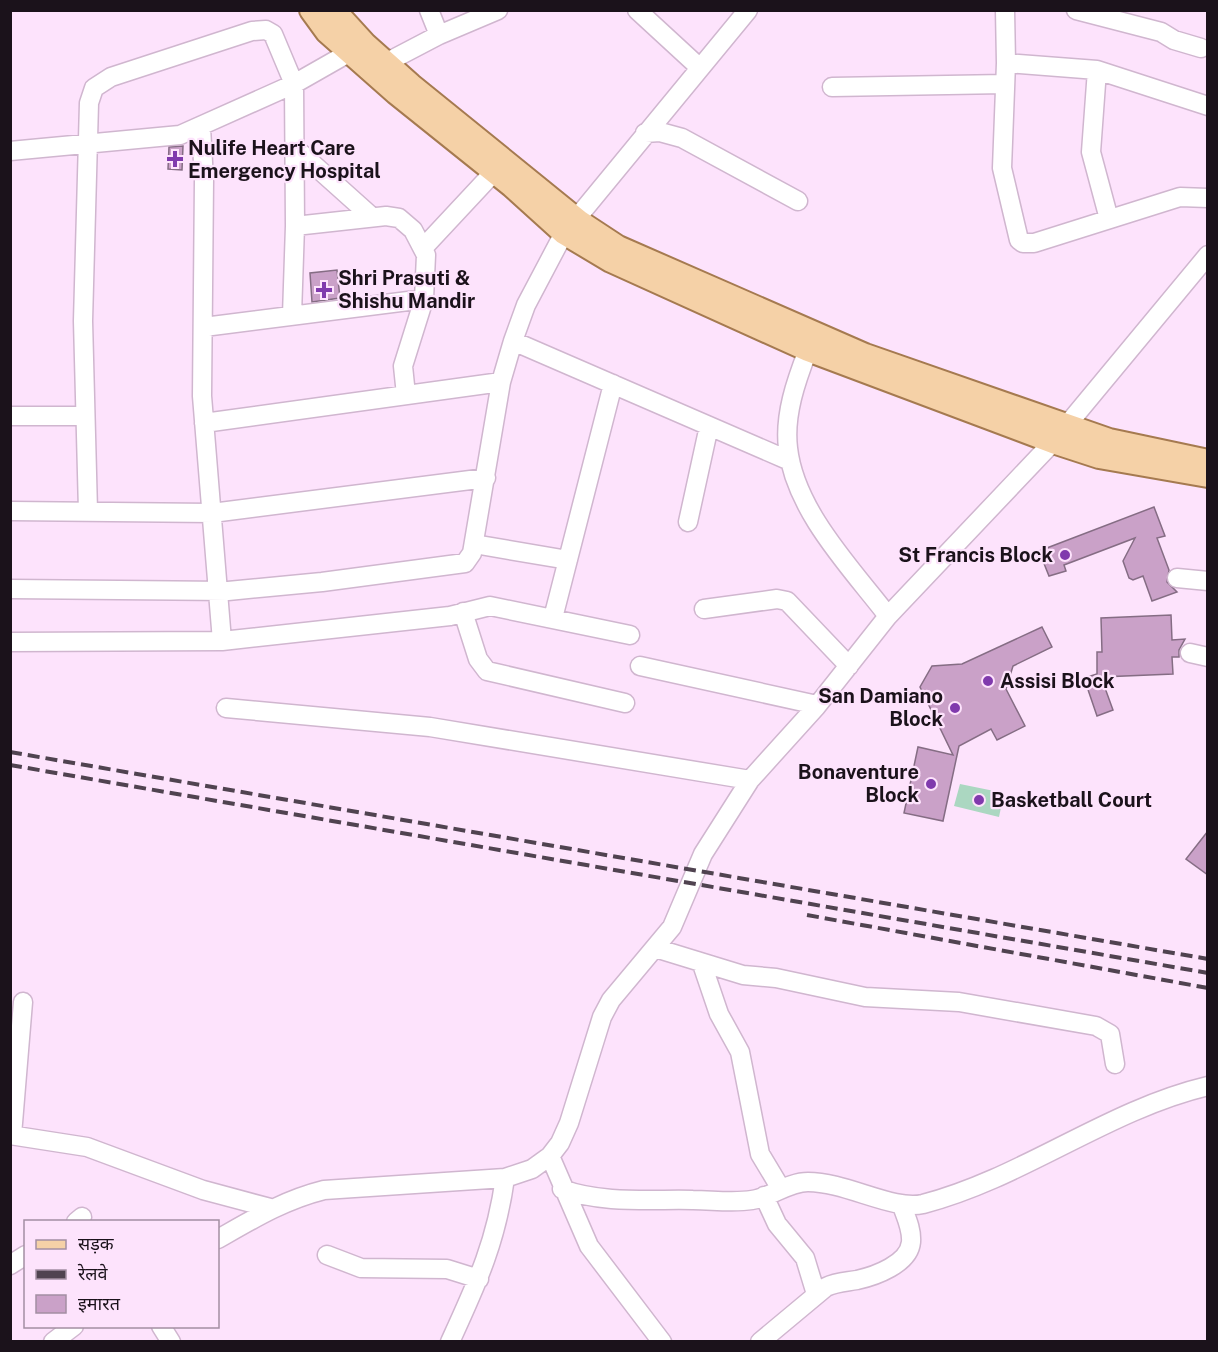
<svg xmlns="http://www.w3.org/2000/svg" width="1218" height="1352" font-family="'Public Sans','Noto Sans Devanagari',sans-serif">
	<rect width="100%" height="100%" fill="#fde3fc"/>
	<path fill="#abd7c1" d="M 960,784 L 1004,793 L 999,817 L 954,806 Z"/>
	<path fill="#caa1c8" stroke="#856d84" stroke-width="1.5" d="M 183,146 L 182,170 L 168,169 L 169,147 Z
		M 337,270 L 340,298 L 312,302 L 310,273 Z
		M 1154,507 L 1165,536 L 1157,538 L 1169,570 L 1167,582 L 1177,592 L 1152,601 L 1143,576 L 1133,580 L 1129,578 L 1123,561 L 1135,538 L 1064,565 L 1066,571 L 1049,576 L 1039,551 Z
		M 1171,615 L 1172,640 L 1185,639 L 1179,650 L 1179,657 L 1172,657 L 1173,674 L 1101,677 L 1113,710 L 1097,716 L 1084,678 L 1097,674 L 1097,652 L 1102,652 L 1101,618 Z
		M 1042,627 L 1052,647 L 1013,666 L 1006,689 L 1025,726 L 997,740 L 991,729 L 959,746 L 943,821 L 904,813 L 918,747 L 953,755 L 920,687 L 932,666 L 962,664 Z
		M 1208,831 L 1208,875 L 1186,859 Z"/>
	<g fill="none" stroke-linecap="round" stroke-linejoin="round">
		<g stroke="#d0b6cf" stroke-width="21">
			<path id="minor" d="M 429,10 L 439,35
				M 637,10 L 700,68
				M 1005,10 L 1006,63 L 1002,168 L 1019,240 L 1023,243 L 1034,243 L 1180,197 L 1208,198
				M 1076,10 L 1161,32 L 1174,40 L 1201,48
				M 1006,63 L 1097,70 L 1208,106
				M 374,69 L 439,35 L 498,10
				M 1097,70 L 1091,152 L 1109,219
				M 832,87 L 1005,84
				M 201,127 L 204,180 L 202,396 L 222,641
				M 645,133 L 660,132 L 682,138 L 798,201
				M 295,148 L 372,217
				M 10,151 L 180,135 L 294,84 L 359,47
				M 576,219 L 748,10
				M 295,226 L 386,216 L 399,218 L 413,230 L 426,255 L 424,299 L 403,366 L 406,395
				M 424,247 L 494,172
				M 204,327 L 424,299
				M 513,341 L 790,461
				M 808,350 C 796,381 784,415 788,448 C 795,511 852,569 888,616
				M 10,416 L 85,416
				M 204,423 L 501,382
				M 10,511 L 212,513 L 486,478
				M 88,511 L 83,321 L 89,103 L 94,88 L 111,77 L 252,31 L 266,30 L 273,34 L 294,84 L 295,226 L 292,315
				M 688,522 L 709,426
				M 474,544 L 568,560
				M 1177,578 L 1208,581
				M 10,589 L 228,591 L 322,582 L 465,563 L 472,553 L 501,382 L 513,341 L 526,305 L 564,233
				M 704,609 L 777,599 L 787,601 L 849,666
				M 463,612 L 478,659 L 487,671 L 625,703
				M 553,618 L 613,384
				M 10,642 L 222,641 L 450,616 L 490,606 L 630,635
				M 1190,653 L 1208,657
				M 640,666 L 817,705
				M 226,708 L 430,727 L 750,780
				M 655,948 L 743,975 L 776,978 L 865,997 L 959,1002 L 1096,1026 L 1110,1034 L 1115,1064
				M 702,964 L 719,1014 L 740,1052 L 760,1154 L 781,1189
				M 10,1135 L 87,1147 L 203,1190 L 270,1208
				M 12,1135 L 23,1002
				M 550,1156 L 589,1246 L 662,1342
				M 562,1189 C 602,1204 652,1199 693,1200 C 712,1200 733,1203 752,1200 C 772,1197 788,1182 808,1182 C 846,1182 893,1211 923,1204 C 1023,1178 1107,1110 1208,1086
				M 764,1196 L 777,1224 L 805,1258 L 816,1294
				M 76,1222 L 82,1217
				M 218,1239 C 253,1219 284,1200 324,1190 L 505,1178 L 532,1169 L 550,1156 L 560,1143 L 569,1123 L 602,1017 L 611,1000 L 672,927 L 703,854 L 750,780 L 816,707 L 888,616 L 1053,442 L 1208,255
				M 327,1255 L 361,1268 L 447,1269 L 479,1279
				M 10,1265 L 26,1255
				M 161,1326 L 171,1342
				M 53,1342 L 74,1326
				M 450,1342 C 477,1283 496,1243 505,1178
				M 760,1342 L 826,1287 C 836,1282 845,1282 857,1280 C 875,1276 909,1264 911,1242 C 912,1229 906,1217 902,1206"/>
		</g>
		<g stroke="#a57a50" stroke-width="26">
			<path id="major" d="M 311,10 L 327,32 L 396,93 L 512,186 L 564,233 L 611,261 L 808,350 L 1053,442 L 1099,457 L 1208,476
				M 334,10 L 365,44 L 411,85 L 580,222 L 618,247 L 865,355 L 1109,440 L 1208,461"/>
		</g>
		<use href="#minor" stroke="#fff" stroke-width="18"/>
		<use href="#major" stroke="#f5d1a7" stroke-width="22"/>
		<path stroke="#504350" stroke-width="4" stroke-dasharray="12 6" stroke-linecap="butt" d="M 10,752 L 1208,959
			M 10,765 L 1208,973
			M 807,915 L 1208,988"/>
	</g>
	<g fill="#803aad" stroke="#fde3fc" stroke-width="2">
		<path d="M172 150h6v6h6v6h-6v6h-6v-6h-6v-6h6z"/>
		<path d="M321 281h6v6h6v6h-6v6h-6v-6h-6v-6h6z"/>
		<circle cx="1065" cy="555" r="6"/>
		<circle cx="988" cy="681" r="6"/>
		<circle cx="955" cy="708" r="6"/>
		<circle cx="931" cy="784" r="6"/>
		<circle cx="979" cy="800" r="6"/>
	</g>
	<g text-anchor="middle" stroke-width="4.5" stroke-linejoin="round" paint-order="stroke">
		<g font-size="20" font-weight="bold" fill="#1b121b" stroke="#fde3fc" text-anchor="start">
			<text x="188" y="155">Nulife Heart Care<tspan x="188" dy="23">Emergency Hospital</tspan></text>
			<text x="338" y="285">Shri Prasuti &amp;<tspan x="338" dy="23">Shishu Mandir</tspan></text>
			<text x="1053" y="562" text-anchor="end">St Francis Block</text>
			<text x="1000" y="688">Assisi Block</text>
			<text x="943" y="703" text-anchor="end">San Damiano<tspan x="943" dy="23">Block</tspan></text>
			<text x="919" y="779" text-anchor="end">Bonaventure<tspan x="919" dy="23">Block</tspan></text>
			<text x="991" y="807">Basketball Court</text>
		</g>
	</g>
	<rect width="1218" height="1352" fill="none" stroke="#1b121b" stroke-width="24"/>
	<rect x="24" y="1220" width="195" height="108" fill="#fde3fc" stroke="#a38fa2" stroke-width="1.5"/>
	<rect x="36" y="1240" width="30" height="9" fill="#f5d1a7" stroke="#a38fa2" stroke-width="1.5"/>
	<text x="78" y="1250" font-size="18" fill="#1b121b">सड़क</text>
	<rect x="36" y="1270" width="30" height="9" fill="#504350" stroke="#a38fa2" stroke-width="1.5"/>
	<text x="78" y="1280" font-size="18" fill="#1b121b">रेलवे</text>
	<rect x="36" y="1295" width="30" height="18" fill="#caa1c8" stroke="#a38fa2" stroke-width="1.5"/>
	<text x="78" y="1310" font-size="18" fill="#1b121b">इमारत</text>
</svg>
